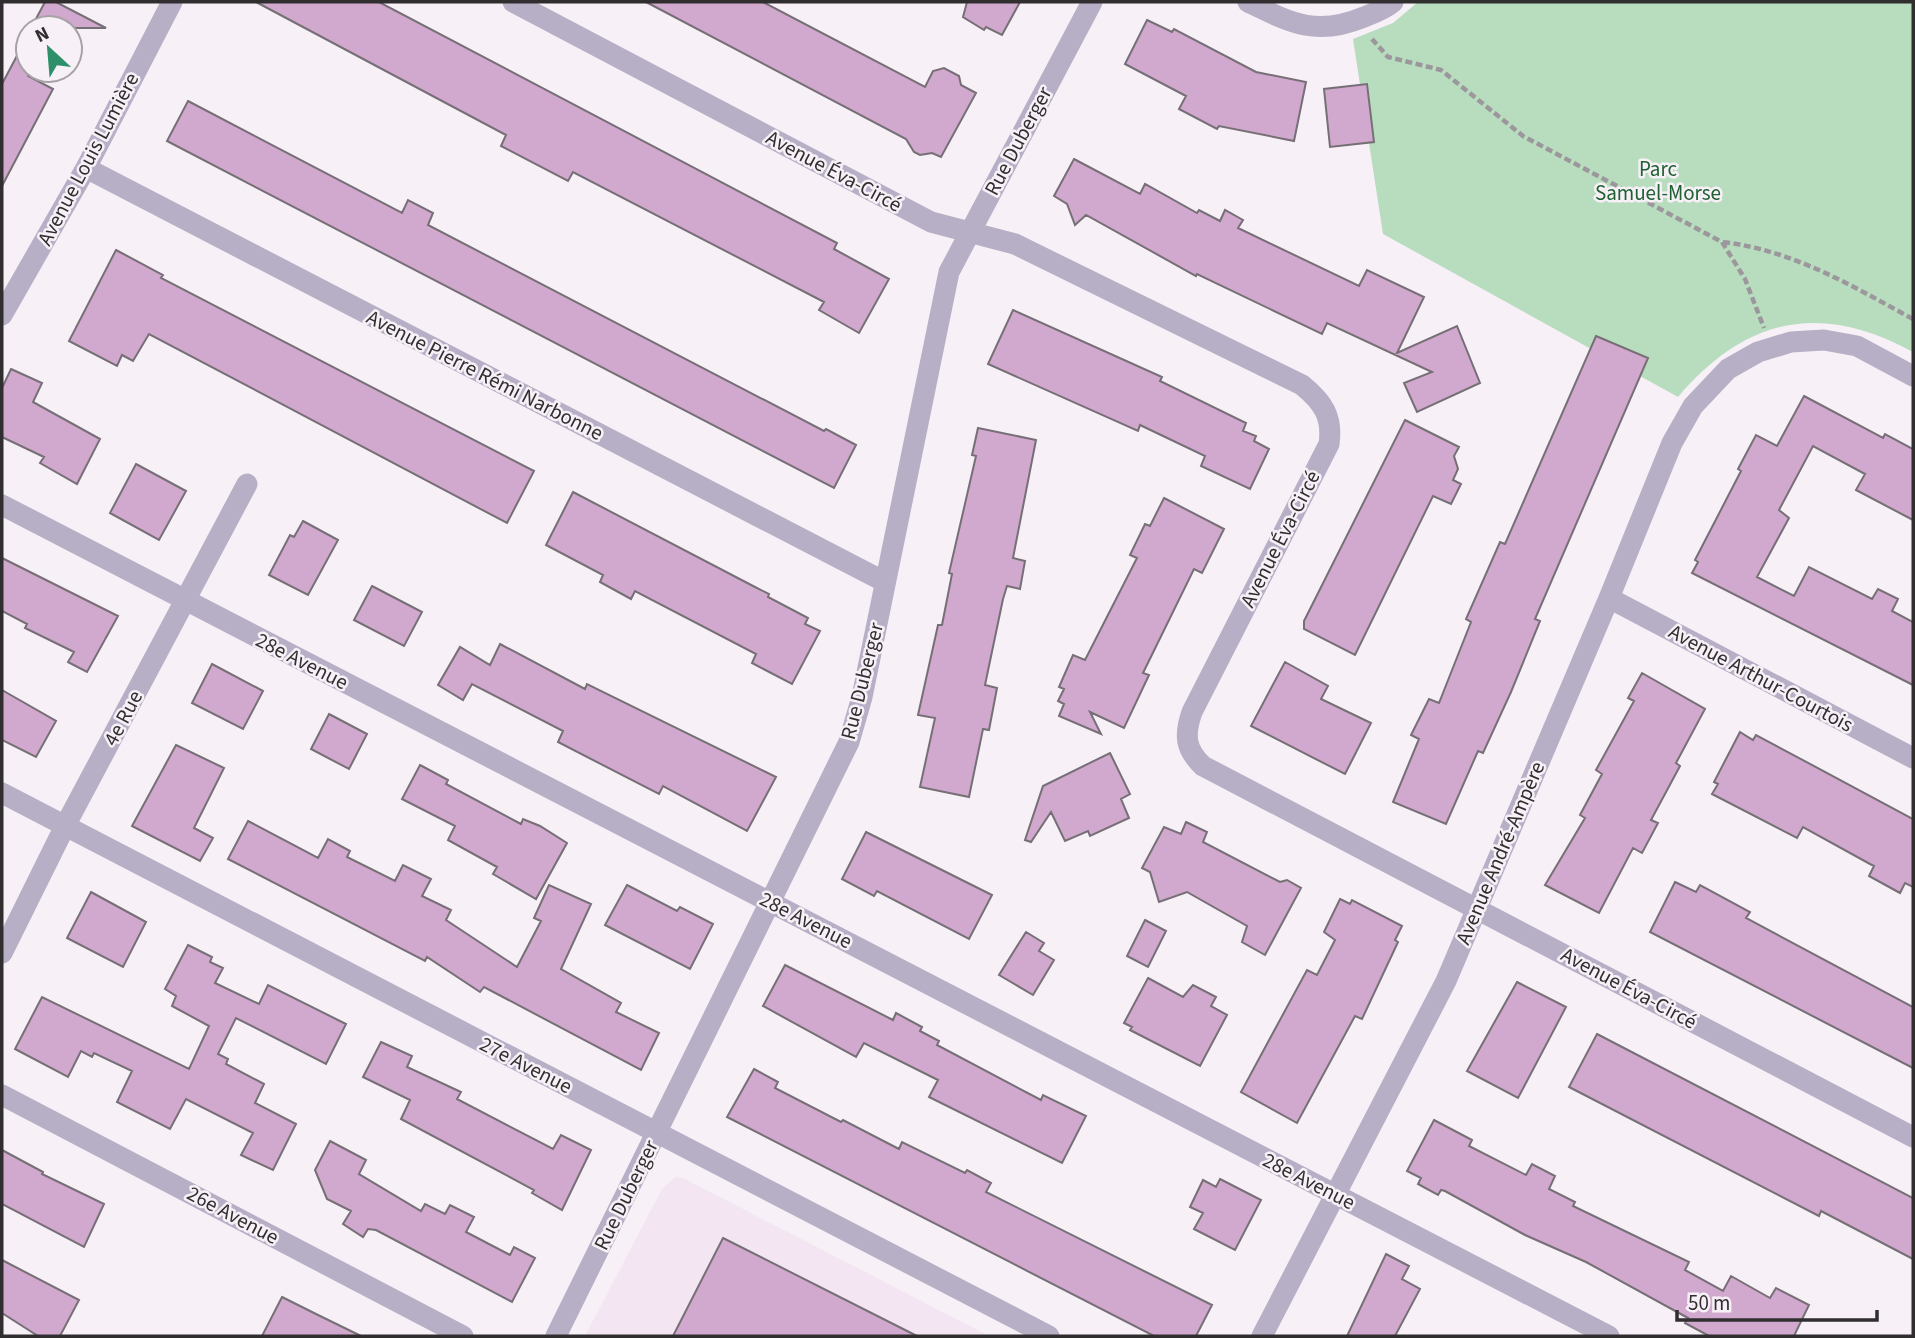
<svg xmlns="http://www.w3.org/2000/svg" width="1915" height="1338" font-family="'Source Sans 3',sans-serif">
	<rect width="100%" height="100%" fill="#f7f0f7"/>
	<path fill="#f3e5f2" d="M 675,1177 L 683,1178 L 989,1336 L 585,1336 L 662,1189 Z"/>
	<path fill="#b8ddbe" d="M 1418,2 L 1913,2 L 1913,352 C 1820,301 1745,318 1678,397 L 1383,234 L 1353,39 L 1393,23 Z"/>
	<path fill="#d1a8ce" stroke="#766f75" stroke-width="2" d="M 45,2 L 56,2 L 106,28 L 31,28 Z
		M 256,2 L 379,2 L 837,243 L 834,249 L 889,279 L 859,333 L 819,310 L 824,302 L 573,172 L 568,181 L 501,146 L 506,135 Z
		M 646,2 L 763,2 L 925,87 L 933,71 L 944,68 L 959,76 L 961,85 L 976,93 L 941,157 L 932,153 L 920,155 L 914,152 L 906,139 Z
		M 967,2 L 1020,2 L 1002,35 L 986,27 L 984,30 L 963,17 Z
		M 1147,20 L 1172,32 L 1174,29 L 1256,72 L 1306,82 L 1294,141 L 1219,126 L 1217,129 L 1179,109 L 1186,96 L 1125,64 Z
		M 28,35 L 28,76 L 53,89 L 2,186 L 2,84 Z
		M 1367,84 L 1374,142 L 1330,147 L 1324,89 Z
		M 188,101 L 402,213 L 408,200 L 433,213 L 428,225 L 824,431 L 826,429 L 856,445 L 834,488 L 167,141 Z
		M 1074,159 L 1140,194 L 1145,184 L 1197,213 L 1199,210 L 1220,221 L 1225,210 L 1243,220 L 1238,228 L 1359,286 L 1367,270 L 1424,297 L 1397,353 L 1457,326 L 1480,383 L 1417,412 L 1404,383 L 1432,372 L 1327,323 L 1322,334 L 1197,274 L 1196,276 L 1086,215 L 1075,225 L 1067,204 L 1054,196 Z
		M 116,250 L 163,275 L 161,278 L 534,471 L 507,523 L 149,334 L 133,361 L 122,355 L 117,366 L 69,341 Z
		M 1013,310 L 1162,377 L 1160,381 L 1246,423 L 1243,431 L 1256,436 L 1254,441 L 1269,449 L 1250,489 L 1201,466 L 1205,456 L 1140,425 L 1138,431 L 988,364 Z
		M 1596,336 L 1648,358 L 1535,619 L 1540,621 L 1511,692 L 1483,753 L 1478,751 L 1446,824 L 1393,802 L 1419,739 L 1411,735 L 1429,699 L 1439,703 L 1471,622 L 1466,619 L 1500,542 L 1505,544 Z
		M 11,369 L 42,383 L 33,402 L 100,439 L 77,484 L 40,463 L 44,457 L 2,437 L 2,388 Z
		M 1804,396 L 1883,438 L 1885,434 L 1913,449 L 1913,520 L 1856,490 L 1865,474 L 1813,446 L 1779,510 L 1789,518 L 1757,577 L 1794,596 L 1809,567 L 1872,599 L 1878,589 L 1898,599 L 1892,611 L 1913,622 L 1913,685 L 1692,573 L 1698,562 L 1695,560 L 1741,471 L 1738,469 L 1756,435 L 1777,446 Z
		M 1405,420 L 1459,447 L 1454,456 L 1458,469 L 1453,480 L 1461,484 L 1451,504 L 1433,496 L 1355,655 L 1304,629 L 1304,621 Z
		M 978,428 L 1036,440 L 1013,558 L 1025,561 L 1020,589 L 1007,586 L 1003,599 L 985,685 L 997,688 L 989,730 L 983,729 L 969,797 L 920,787 L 935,718 L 918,715 L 938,625 L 942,625 L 952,574 L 949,573 L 976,456 L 972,455 Z
		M 136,464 L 186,491 L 159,540 L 110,513 Z
		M 573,492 L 755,587 L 769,594 L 768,597 L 808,618 L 805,624 L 820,631 L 792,684 L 752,663 L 756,654 L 635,591 L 631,599 L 600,582 L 603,575 L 546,545 Z
		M 1164,498 L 1224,529 L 1202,573 L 1194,569 L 1143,673 L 1149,675 L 1124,728 L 1090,712 L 1101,734 L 1059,716 L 1064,704 L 1058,701 L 1064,689 L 1059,687 L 1073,655 L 1085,660 L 1137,558 L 1130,555 L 1145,524 L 1150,526 Z
		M 303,521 L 338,540 L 308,595 L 269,575 L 290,535 L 294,537 Z
		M 2,558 L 118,616 L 87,672 L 68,662 L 74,652 L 25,628 L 27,624 L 2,611 Z
		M 372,586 L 422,612 L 404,646 L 354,620 Z
		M 500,644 L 585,689 L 587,684 L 776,777 L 747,831 L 663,786 L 659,794 L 558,742 L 563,731 L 472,684 L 463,700 L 438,685 L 460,647 L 490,665 Z
		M 1285,662 L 1328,686 L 1321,699 L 1371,723 L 1345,774 L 1251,726 Z
		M 212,664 L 263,691 L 243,729 L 192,703 Z
		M 1642,673 L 1705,709 L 1676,763 L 1680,766 L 1651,820 L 1658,823 L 1642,853 L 1633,848 L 1599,913 L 1545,885 L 1585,818 L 1580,815 L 1602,774 L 1596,770 L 1634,701 L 1628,698 Z
		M 2,690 L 56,721 L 36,757 L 2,740 Z
		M 329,714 L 367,734 L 349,769 L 311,749 Z
		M 1740,732 L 1753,740 L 1756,735 L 1913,819 L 1913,887 L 1905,883 L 1900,893 L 1869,876 L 1874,866 L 1870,864 L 1803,827 L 1797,838 L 1712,794 L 1718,784 L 1714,782 Z
		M 176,745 L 224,768 L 194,828 L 213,838 L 200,861 L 132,826 Z
		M 1110,753 L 1130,794 L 1121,799 L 1129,818 L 1090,836 L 1088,831 L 1065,841 L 1051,812 L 1031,842 L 1025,840 L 1043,786 Z
		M 420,765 L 448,780 L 446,784 L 521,824 L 523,819 L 540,826 L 567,843 L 536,899 L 493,874 L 497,867 L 448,840 L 455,826 L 402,799 Z
		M 248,821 L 318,858 L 328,839 L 350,851 L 347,857 L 395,881 L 403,865 L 431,879 L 422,896 L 451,910 L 446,920 L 517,967 L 541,921 L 534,918 L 549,885 L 591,904 L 561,969 L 621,1003 L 616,1012 L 659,1033 L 641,1070 L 484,987 L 480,992 L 427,957 L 425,961 L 228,859 Z
		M 1186,822 L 1207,832 L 1203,842 L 1280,882 L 1287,880 L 1301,888 L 1265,955 L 1242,942 L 1247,926 L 1187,892 L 1159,902 L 1150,872 L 1142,868 L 1164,827 L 1181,834 Z
		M 866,832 L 992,895 L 969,939 L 877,891 L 874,896 L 842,879 Z
		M 1675,882 L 1696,892 L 1700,885 L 1750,912 L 1746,918 L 1913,1007 L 1913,1068 L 1650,932 Z
		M 627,885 L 677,911 L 680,907 L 713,924 L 690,969 L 605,925 Z
		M 91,892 L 146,922 L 123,967 L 67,938 Z
		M 1340,899 L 1350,904 L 1352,900 L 1402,926 L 1395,940 L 1398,942 L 1362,1019 L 1355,1016 L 1297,1123 L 1241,1092 L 1307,970 L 1317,975 L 1335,940 L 1324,932 Z
		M 1145,920 L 1166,931 L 1148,967 L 1127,956 Z
		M 1026,932 L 1044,943 L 1039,951 L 1054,960 L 1033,995 L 999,975 Z
		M 188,945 L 212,957 L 210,962 L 223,968 L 215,983 L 259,1004 L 268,985 L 346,1024 L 326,1064 L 236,1018 L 218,1054 L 228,1059 L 226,1064 L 264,1084 L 255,1103 L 296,1124 L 273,1170 L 241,1155 L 253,1133 L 186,1099 L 170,1129 L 117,1102 L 132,1071 L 94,1053 L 92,1057 L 81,1051 L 68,1077 L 15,1049 L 42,997 L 189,1069 L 209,1026 L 172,1006 L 176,996 L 165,989 Z
		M 785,965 L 893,1020 L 896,1013 L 922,1027 L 920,1031 L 939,1041 L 937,1045 L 1041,1100 L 1043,1095 L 1086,1116 L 1062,1163 L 929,1097 L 938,1080 L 864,1043 L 856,1057 L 763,1006 Z
		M 1148,978 L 1183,997 L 1193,985 L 1216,997 L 1211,1006 L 1227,1015 L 1200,1066 L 1130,1030 L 1132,1027 L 1124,1023 Z
		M 1517,982 L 1566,1007 L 1518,1098 L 1467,1071 Z
		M 1597,1034 L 1913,1198 L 1913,1259 L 1821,1211 L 1819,1216 L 1569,1087 Z
		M 381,1042 L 412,1056 L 407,1067 L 461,1092 L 457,1099 L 553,1149 L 561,1135 L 591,1150 L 562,1210 L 532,1193 L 534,1190 L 401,1119 L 410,1100 L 363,1077 Z
		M 754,1069 L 778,1082 L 775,1088 L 841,1122 L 843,1120 L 899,1149 L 902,1142 L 965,1173 L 967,1170 L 991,1183 L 986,1192 L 1212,1305 L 1196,1336 L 1154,1336 L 727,1117 Z
		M 1434,1120 L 1472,1140 L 1469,1146 L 1526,1175 L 1532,1164 L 1555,1176 L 1549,1189 L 1575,1202 L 1573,1206 L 1689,1262 L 1685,1270 L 1723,1291 L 1731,1276 L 1770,1298 L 1776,1288 L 1809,1305 L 1794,1336 L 1709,1336 L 1685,1323 L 1688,1318 L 1586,1262 L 1525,1235 L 1445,1191 L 1441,1190 L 1438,1195 L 1418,1184 L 1421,1178 L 1407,1171 Z
		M 330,1141 L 366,1160 L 359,1174 L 421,1211 L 425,1204 L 445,1214 L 450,1205 L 474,1217 L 466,1232 L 510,1255 L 514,1247 L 535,1258 L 512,1302 L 376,1230 L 368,1229 L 363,1237 L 343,1224 L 351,1211 L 327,1199 L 315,1170 Z
		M 2,1150 L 43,1172 L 42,1174 L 104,1204 L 84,1247 L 2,1204 Z
		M 1220,1179 L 1261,1200 L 1235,1250 L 1194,1229 L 1203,1213 L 1190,1207 L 1203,1180 L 1216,1187 Z
		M 723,1238 L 917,1336 L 673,1336 Z
		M 1386,1254 L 1409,1266 L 1402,1279 L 1420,1289 L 1395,1336 L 1347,1336 Z
		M 2,1260 L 79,1300 L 60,1336 L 38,1336 L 2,1313 Z
		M 282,1297 L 316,1314 L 361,1336 L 262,1336 Z"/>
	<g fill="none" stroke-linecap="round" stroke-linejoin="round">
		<path stroke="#9c979c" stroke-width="4.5" stroke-dasharray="7 3.5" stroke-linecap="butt" d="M 1372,39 L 1388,57 L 1441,70 L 1523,136 L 1722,242 L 1745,279 L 1764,328
			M 1723,242 C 1795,251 1850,285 1913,319"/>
		<path stroke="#b7afc5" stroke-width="21" d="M 513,2 L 931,222 L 1015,244 L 1302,385 C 1323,402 1333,417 1329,444 L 1192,712 C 1184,735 1185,749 1203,766 L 1913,1137
			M 1248,2 C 1291,23 1316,37 1364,17 C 1374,13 1385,9 1393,2
			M 86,168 L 885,582
			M 2,315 L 86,168 L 172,2
			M 2,505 L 1609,1336
			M 1609,598 L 1913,758
			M 2,793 L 1049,1336
			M 2,953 L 65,826 L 247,484
			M 2,1095 L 463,1336
			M 556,1336 L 849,742 L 862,697 L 949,272 L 1092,2
			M 1262,1336 L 1446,981 L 1609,598 L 1672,443 L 1693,406 L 1728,369 L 1758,352 L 1791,342 L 1824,340 L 1857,346 L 1913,376"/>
	</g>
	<g text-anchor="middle" stroke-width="5" stroke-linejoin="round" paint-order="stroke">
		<g font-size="21" fill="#312e30" stroke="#f7f0f7">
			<text transform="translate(1018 141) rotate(-62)" y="7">Rue Duberger</text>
			<text transform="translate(88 159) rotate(-62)" y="7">Avenue Louis Lumière</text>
			<text transform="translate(834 171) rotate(28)" y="7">Avenue Éva-Circé</text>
			<text transform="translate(485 375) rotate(27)" y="7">Avenue Pierre Rémi Narbonne</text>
			<text transform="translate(1280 539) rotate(-63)" y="7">Avenue Éva-Circé</text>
			<text transform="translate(302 661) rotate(27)" y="7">28e Avenue</text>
			<text transform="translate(1761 678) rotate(28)" y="7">Avenue Arthur-Courtois</text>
			<text transform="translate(862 681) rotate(-76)" y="7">Rue Duberger</text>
			<text transform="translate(123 718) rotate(-62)" y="7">4e Rue</text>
			<text transform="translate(1500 853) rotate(-67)" y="7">Avenue André-Ampère</text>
			<text transform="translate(806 920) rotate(27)" y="7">28e Avenue</text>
			<text transform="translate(1629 988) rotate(28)" y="7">Avenue Éva-Circé</text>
			<text transform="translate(526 1065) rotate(27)" y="7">27e Avenue</text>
			<text transform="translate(1309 1181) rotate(27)" y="7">28e Avenue</text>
			<text transform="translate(626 1195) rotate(-64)" y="7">Rue Duberger</text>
			<text transform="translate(233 1215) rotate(28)" y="7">26e Avenue</text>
		</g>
		<g font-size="21" fill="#1f6133" stroke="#f7f0f7">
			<text x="1658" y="176">Parc<tspan x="1658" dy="24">Samuel-Morse</tspan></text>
		</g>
	</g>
	<rect width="1915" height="1338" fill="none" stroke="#312e30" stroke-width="7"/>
	<g transform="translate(49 49) rotate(334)"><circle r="33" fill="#f7f0f7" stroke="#a8a2a7" stroke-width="2"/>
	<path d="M0-5L12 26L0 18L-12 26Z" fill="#2d906a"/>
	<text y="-10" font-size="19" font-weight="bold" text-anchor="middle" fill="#312e30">N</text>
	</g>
	<path d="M1677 1310v10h200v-10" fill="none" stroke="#312e30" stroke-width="3.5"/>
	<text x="1688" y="1310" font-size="21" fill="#312e30" stroke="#f7f0f7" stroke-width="5" paint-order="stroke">50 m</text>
</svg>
